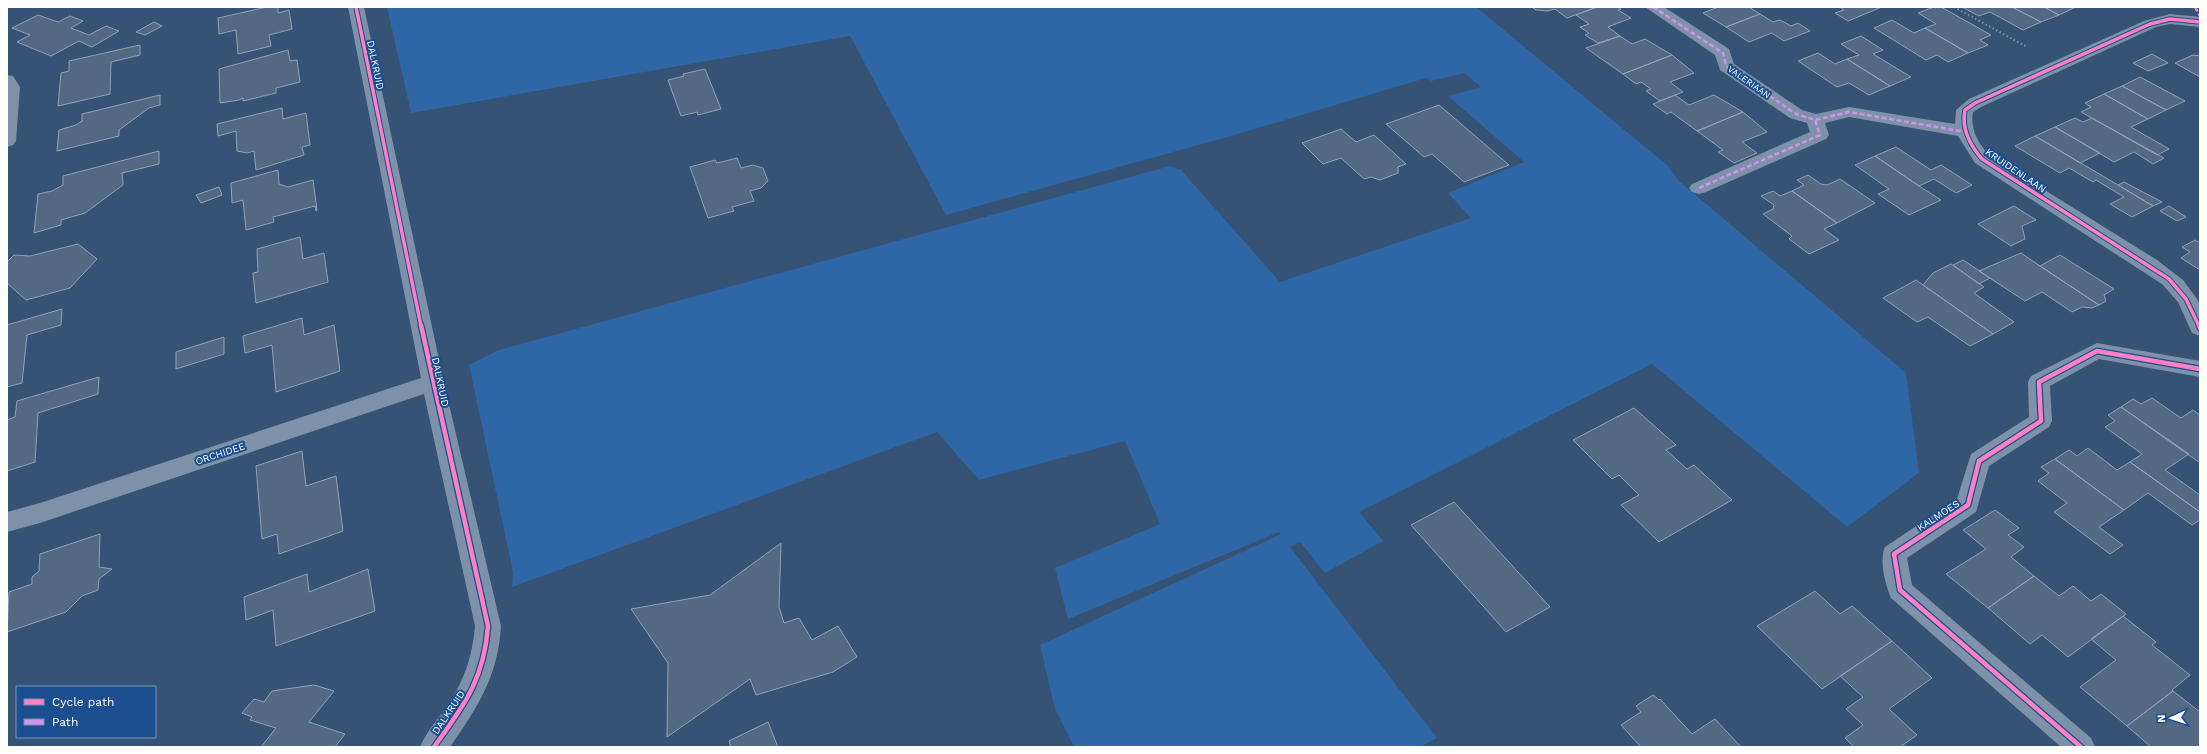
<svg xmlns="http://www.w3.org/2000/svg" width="2207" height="754" font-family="'Work Sans',sans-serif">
	<rect width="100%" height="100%" fill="#365274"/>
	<path fill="#2f66a5" d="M 387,7 L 1476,7 L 1667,165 L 1679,181 L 1906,373 L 1919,473 L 1847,527 L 1652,364 L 1359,512 L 1383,541 L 1325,573 L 1300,542 L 1290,547 L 1437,738 L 1420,747 L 1074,747 L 1055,709 L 1040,645 L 1281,534 L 1279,532 L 1068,619 L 1055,568 L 1160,524 L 1125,441 L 979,480 L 937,432 L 512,587 L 513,572 L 469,365 L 499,350 L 1170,166 L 1181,170 L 1280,282 L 1471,218 L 1448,193 L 1524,162 L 1448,96 L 1481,87 L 1464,73 L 1431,81 L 1426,78 L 1231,136 L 946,215 L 850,36 L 411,113 Z"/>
	<path fill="#526984" stroke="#92a2b6" d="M 267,7 L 278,7 L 278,13 L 289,10 L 292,29 L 269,35 L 271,46 L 238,54 L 236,30 L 219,34 L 218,18 Z
		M 1532,7 L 1597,7 L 1567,18 L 1555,9 L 1547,11 L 1536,10 Z
		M 1597,7 L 1618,7 L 1621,9 L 1618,10 L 1631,18 L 1608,27 L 1620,36 L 1598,43 L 1585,35 L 1589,33 L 1580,27 L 1589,24 L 1576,15 Z
		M 1718,7 L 1749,7 L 1760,14 L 1726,27 L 1703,13 Z
		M 1840,7 L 1882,7 L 1848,21 L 1835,13 L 1844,10 Z
		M 1934,7 L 1941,7 L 1991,35 L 1980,40 L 1988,45 L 1968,53 L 1925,28 L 1936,24 L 1918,13 Z
		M 1962,7 L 2012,7 L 2041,22 L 2023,30 L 1990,12 L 1979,16 Z
		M 2012,7 L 2044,7 L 2059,15 L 2041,22 Z
		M 2044,7 L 2076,7 L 2059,15 Z
		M 1760,14 L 1773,22 L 1780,20 L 1791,26 L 1798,23 L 1810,31 L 1784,41 L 1772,33 L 1749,42 L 1726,27 Z
		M 38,15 L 58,22 L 70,16 L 83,21 L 71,28 L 89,35 L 106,26 L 119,31 L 92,47 L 79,41 L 51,56 L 17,42 L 30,35 L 12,28 Z
		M 1892,20 L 1914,33 L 1925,28 L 1968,53 L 1948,62 L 1937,55 L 1926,60 L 1874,28 Z
		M 154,22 L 162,26 L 145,35 L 136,32 Z
		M 1620,36 L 1632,44 L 1645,39 L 1672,55 L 1623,74 L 1586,48 Z
		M 1861,36 L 1883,50 L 1873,54 L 1911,77 L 1890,86 L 1847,59 L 1859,55 L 1841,44 Z
		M 140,45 L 140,55 L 111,62 L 110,94 L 58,106 L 61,73 L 69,71 L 69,61 Z
		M 288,50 L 290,61 L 297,60 L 300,82 L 276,88 L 276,93 L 243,101 L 243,98 L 239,100 L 220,103 L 219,69 Z
		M 1818,53 L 1835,64 L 1847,59 L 1890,86 L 1869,95 L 1849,83 L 1837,87 L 1798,61 Z
		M 2152,54 L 2168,63 L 2148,71 L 2133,63 Z
		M 1672,55 L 1694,73 L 1670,82 L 1683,92 L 1660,101 L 1646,91 L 1651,89 L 1641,82 L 1636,84 L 1623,74 Z
		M 2193,55 L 2200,56 L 2200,77 L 2175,63 Z
		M 705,69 L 721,109 L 698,115 L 697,112 L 681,116 L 668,80 L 684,76 L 683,74 Z
		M 2140,77 L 2185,101 L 2166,110 L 2122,86 Z
		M 2122,86 L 2166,110 L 2148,119 L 2104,94 Z
		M 2104,94 L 2148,119 L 2131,127 L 2169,149 L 2157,155 L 2081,112 L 2091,107 L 2085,103 Z
		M 160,95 L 160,105 L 149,108 L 119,130 L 119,136 L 57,151 L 59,130 L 76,125 L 82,121 L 82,114 Z
		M 1675,95 L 1689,105 L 1714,95 L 1743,112 L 1697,131 L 1671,112 L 1667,114 L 1653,104 Z
		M 1439,105 L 1509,165 L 1464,182 L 1432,154 L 1424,157 L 1386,124 Z
		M 282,108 L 283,119 L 306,113 L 310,145 L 302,147 L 304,155 L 256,170 L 254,151 L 247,153 L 237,151 L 236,131 L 218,136 L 217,124 Z
		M 1743,112 L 1767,132 L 1742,142 L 1757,153 L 1734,163 L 1718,152 L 1723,150 L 1697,131 Z
		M 2075,118 L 2083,122 L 2092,118 L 2164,158 L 2153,164 L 2134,152 L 2114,162 L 2055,127 Z
		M 2055,127 L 2100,153 L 2080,163 L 2035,136 Z
		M 1341,129 L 1356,142 L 1374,135 L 1406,164 L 1398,167 L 1398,173 L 1380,180 L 1371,177 L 1364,179 L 1341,158 L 1323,164 L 1302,143 Z
		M 2035,136 L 2118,185 L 2153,206 L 2132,217 L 2110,204 L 2124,197 L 2096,180 L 2093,182 L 2069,168 L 2060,173 L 2015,146 Z
		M 1896,147 L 1931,170 L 1941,165 L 1972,185 L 1956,193 L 1934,179 L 1919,186 L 1875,156 Z
		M 159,151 L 159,164 L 122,173 L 123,185 L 85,213 L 61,220 L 61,225 L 34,233 L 38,194 L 52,191 L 63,185 L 63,176 Z
		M 1875,156 L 1919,186 L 1941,200 L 1909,215 L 1878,194 L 1889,189 L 1855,165 Z
		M 737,158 L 741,168 L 753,165 L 763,168 L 768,181 L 761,188 L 750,191 L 754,201 L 732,207 L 734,211 L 708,218 L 690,167 L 715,160 L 717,163 Z
		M 278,170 L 279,184 L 288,187 L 313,180 L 317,210 L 316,211 L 315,206 L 273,217 L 274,222 L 246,230 L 243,200 L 232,203 L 231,183 Z
		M 1808,175 L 1821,184 L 1827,185 L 1840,179 L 1875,203 L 1837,223 L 1792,191 L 1804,185 L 1797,180 Z
		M 2124,182 L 2162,202 L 2153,206 L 2118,185 Z
		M 219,187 L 222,195 L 201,203 L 196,195 Z
		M 1773,191 L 1780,196 L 1792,191 L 1837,223 L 1824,229 L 1839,240 L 1809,254 L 1789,239 L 1792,236 L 1763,214 L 1773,209 L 1774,205 L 1761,196 Z
		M 2014,206 L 2036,220 L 2022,226 L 2025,239 L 2011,246 L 1978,224 Z
		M 2169,206 L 2186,217 L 2177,221 L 2160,211 Z
		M 300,237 L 303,259 L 324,253 L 328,282 L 256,303 L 253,273 L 258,272 L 257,249 Z
		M 2195,240 L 2200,243 L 2200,270 L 2181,258 L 2190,252 L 2182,247 Z
		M 78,244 L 97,259 L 70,288 L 26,300 L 7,283 L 7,262 L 14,255 L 30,256 Z
		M 2021,253 L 2040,266 L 2099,305 L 2092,308 L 2082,307 L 2072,312 L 2042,292 L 2025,301 L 1979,271 Z
		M 2060,255 L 2114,289 L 2104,295 L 2106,301 L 2099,305 L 2040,266 Z
		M 1963,260 L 1990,278 L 1979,284 L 1953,265 Z
		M 1951,264 L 1984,287 L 1974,293 L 2014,322 L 1993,334 L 1923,285 L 1933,273 Z
		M 1916,280 L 1940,297 L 1993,334 L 1970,346 L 1928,317 L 1917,322 L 1883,298 Z
		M 62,309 L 61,325 L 27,335 L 22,383 L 7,387 L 7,325 Z
		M 302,318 L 304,335 L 334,325 L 340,371 L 276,392 L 272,345 L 245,353 L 243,336 Z
		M 224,337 L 224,354 L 176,369 L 176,352 Z
		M 99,377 L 98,394 L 38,413 L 35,462 L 7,471 L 7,420 L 15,417 L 17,401 Z
		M 2152,398 L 2181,418 L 2193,410 L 2200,415 L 2200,463 L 2121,407 L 2133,399 L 2141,404 Z
		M 2121,407 L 2189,454 L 2165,470 L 2200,495 L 2200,512 L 2130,462 L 2142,454 L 2105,427 L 2115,421 L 2108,415 Z
		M 1634,408 L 1676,445 L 1666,450 L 1687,469 L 1694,465 L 1732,500 L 1659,542 L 1621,505 L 1639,495 L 1619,475 L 1612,479 L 1573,440 Z
		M 2088,448 L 2117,470 L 2130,462 L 2200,512 L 2200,520 L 2192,525 L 2148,493 L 2124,510 L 2055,459 L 2069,450 L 2077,456 Z
		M 302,451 L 306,486 L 336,476 L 343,531 L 279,554 L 277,534 L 262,539 L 256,466 Z
		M 2055,459 L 2124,510 L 2099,527 L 2123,545 L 2110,554 L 2054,512 L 2067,503 L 2038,481 L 2049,473 L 2041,467 Z
		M 1454,502 L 1550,607 L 1506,632 L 1411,525 Z
		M 1995,510 L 2019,528 L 2008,535 L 2024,547 L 2011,557 L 2034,576 L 1988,608 L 1946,574 L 1986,549 L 1963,530 Z
		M 100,534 L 99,567 L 112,569 L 99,579 L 98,590 L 82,596 L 66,612 L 7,632 L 9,592 L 32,584 L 32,577 L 39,571 L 40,554 Z
		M 781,543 L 779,607 L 784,623 L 799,618 L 812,640 L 838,626 L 857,657 L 833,672 L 756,695 L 750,679 L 667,737 L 668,663 L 631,609 L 710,595 Z
		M 368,569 L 375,611 L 276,646 L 273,610 L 246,620 L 244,597 L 307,574 L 309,592 Z
		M 2034,576 L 2059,596 L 2073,586 L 2091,601 L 2101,594 L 2126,614 L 2068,657 L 2042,635 L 2030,644 L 1988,608 Z
		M 1815,591 L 1840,614 L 1852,606 L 1892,641 L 1822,689 L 1757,626 Z
		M 2123,616 L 2156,642 L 2152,645 L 2190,675 L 2172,690 L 2173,691 L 2127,726 L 2080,687 L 2116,660 L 2091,639 Z
		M 1892,641 L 1932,678 L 1889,709 L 1917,735 L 1900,747 L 1854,747 L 1845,738 L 1863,725 L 1846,709 L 1863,697 L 1840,676 Z
		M 314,685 L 334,691 L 309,722 L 345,734 L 335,747 L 261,747 L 276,728 L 250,720 L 252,717 L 242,713 L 254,699 L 264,702 L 272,691 Z
		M 2173,691 L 2200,712 L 2200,747 L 2151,747 L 2127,726 Z
		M 1653,695 L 1659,700 L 1660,699 L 1692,734 L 1715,719 L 1741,747 L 1641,747 L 1621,725 L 1641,712 L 1636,706 Z
		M 768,722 L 778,747 L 731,747 L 729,741 Z"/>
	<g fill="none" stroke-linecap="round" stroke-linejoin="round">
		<path stroke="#7d92a8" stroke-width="2" stroke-dasharray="1.5 2.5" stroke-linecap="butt" d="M 1954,7 L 2027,47"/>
		<path fill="#7d92a8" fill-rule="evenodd" d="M 348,7 L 364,7 L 444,383 L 501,626 C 498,676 478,707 450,747 L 420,747 C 426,733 436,721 445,709 C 464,682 472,658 475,626 L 424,394 L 40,523 L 7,532 L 7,512 L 40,503 L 421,378 Z
			M 1645,7 L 1664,7 L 1729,49 L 1734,64 L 1802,110 L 1816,114 L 1849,107 L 1955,124 L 1956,110 L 1969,99 L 2144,21 L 2170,14 L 2200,17 L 2200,27 L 2170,24 L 2156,27 L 1981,107 L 1973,112 C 1970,129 1978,143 1989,155 L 2157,260 L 2183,280 L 2197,299 L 2200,305 L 2200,336 L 2192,333 L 2178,302 L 2162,284 L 1975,163 L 1958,136 L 1849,117 L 1825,123 L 1829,135 L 1826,139 L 1706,192 L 1699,194 L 1692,192 L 1689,188 L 1692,184 L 1810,132 L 1807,123 L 1790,118 L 1720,70 L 1715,55 Z
			M 7,75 L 13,76 L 20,87 L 16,141 L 13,145 L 7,147 Z
			M 2097,343 L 2200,361 L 2200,377 L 2099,359 L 2050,386 L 2052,421 L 2049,427 L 1989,466 L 1976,512 L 1907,558 L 1912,585 L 2091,738 L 2095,747 L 2061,747 L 1891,598 C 1885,584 1879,560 1885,547 L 1957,499 L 1971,454 L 2029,417 L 2028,382 L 2031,376 Z"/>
		<path stroke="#d193ec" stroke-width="2.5" stroke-dasharray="5 2.5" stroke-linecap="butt" d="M 1653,7 L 1723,53 L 1726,66 L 1796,114 L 1815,120 L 1849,112 L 1966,132
			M 2195,7 L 2200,16
			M 1699,188 L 1820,135 L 1815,120"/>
		<g stroke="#1b4f8f" stroke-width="5.5">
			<path id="cycleway-far1" d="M 356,7 L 421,326
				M 2199,326 L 2186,299 L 2169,279 L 1982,159 C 1970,145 1961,129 1965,110 L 1975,103 L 2150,24 L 2170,19 L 2200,22"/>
		</g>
		<g stroke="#1b4f8f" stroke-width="7">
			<path id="cycleway" d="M 421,325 L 488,626 C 484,680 464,705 434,747
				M 2199,325 L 2200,328
				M 2081,747 L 1900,590 L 1894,554 L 1968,505 L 1979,461 L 2041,421 L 2039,382 L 2097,351 L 2200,369"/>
		</g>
		<use href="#cycleway-far1" stroke="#ff80c0" stroke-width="3.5"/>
		<use href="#cycleway" stroke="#ff80c0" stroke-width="4.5"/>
	</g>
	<g text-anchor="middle" stroke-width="4" stroke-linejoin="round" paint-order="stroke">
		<g font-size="9" fill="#fff" stroke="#1b4f8f">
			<text transform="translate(1749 82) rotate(35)" y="3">VALERIAAN</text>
		</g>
		<g font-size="10" fill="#fff" stroke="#1b4f8f">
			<text transform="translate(376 65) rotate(78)" y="4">DALKRUID</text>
			<text transform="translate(2016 170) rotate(34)" y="4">KRUIDENLAAN</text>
			<text transform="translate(441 382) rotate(78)" y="4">DALKRUID</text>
			<text transform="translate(220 453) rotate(-18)" y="4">ORCHIDEE</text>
			<text transform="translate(1938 515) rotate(-33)" y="4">KALMOES</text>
			<text transform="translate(448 712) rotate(-56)" y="4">DALKRUID</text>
		</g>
	</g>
	<rect width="2207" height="754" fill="none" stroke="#ffffff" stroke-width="16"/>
	<rect x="16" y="686" width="140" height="52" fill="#1b4f8f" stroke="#7695bc"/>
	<rect x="24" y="699" width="20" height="6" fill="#ff80c0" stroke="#7695bc"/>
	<text x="52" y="706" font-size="12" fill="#ffffff">Cycle path</text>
	<rect x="24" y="719" width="20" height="6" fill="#d193ec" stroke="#7695bc"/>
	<text x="52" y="726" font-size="12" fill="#ffffff">Path</text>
	<g transform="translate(2171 718) rotate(267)" stroke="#1b4f8f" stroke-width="3" paint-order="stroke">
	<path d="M0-3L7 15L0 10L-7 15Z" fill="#ffffff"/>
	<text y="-6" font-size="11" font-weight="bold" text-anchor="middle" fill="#ffffff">N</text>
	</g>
</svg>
